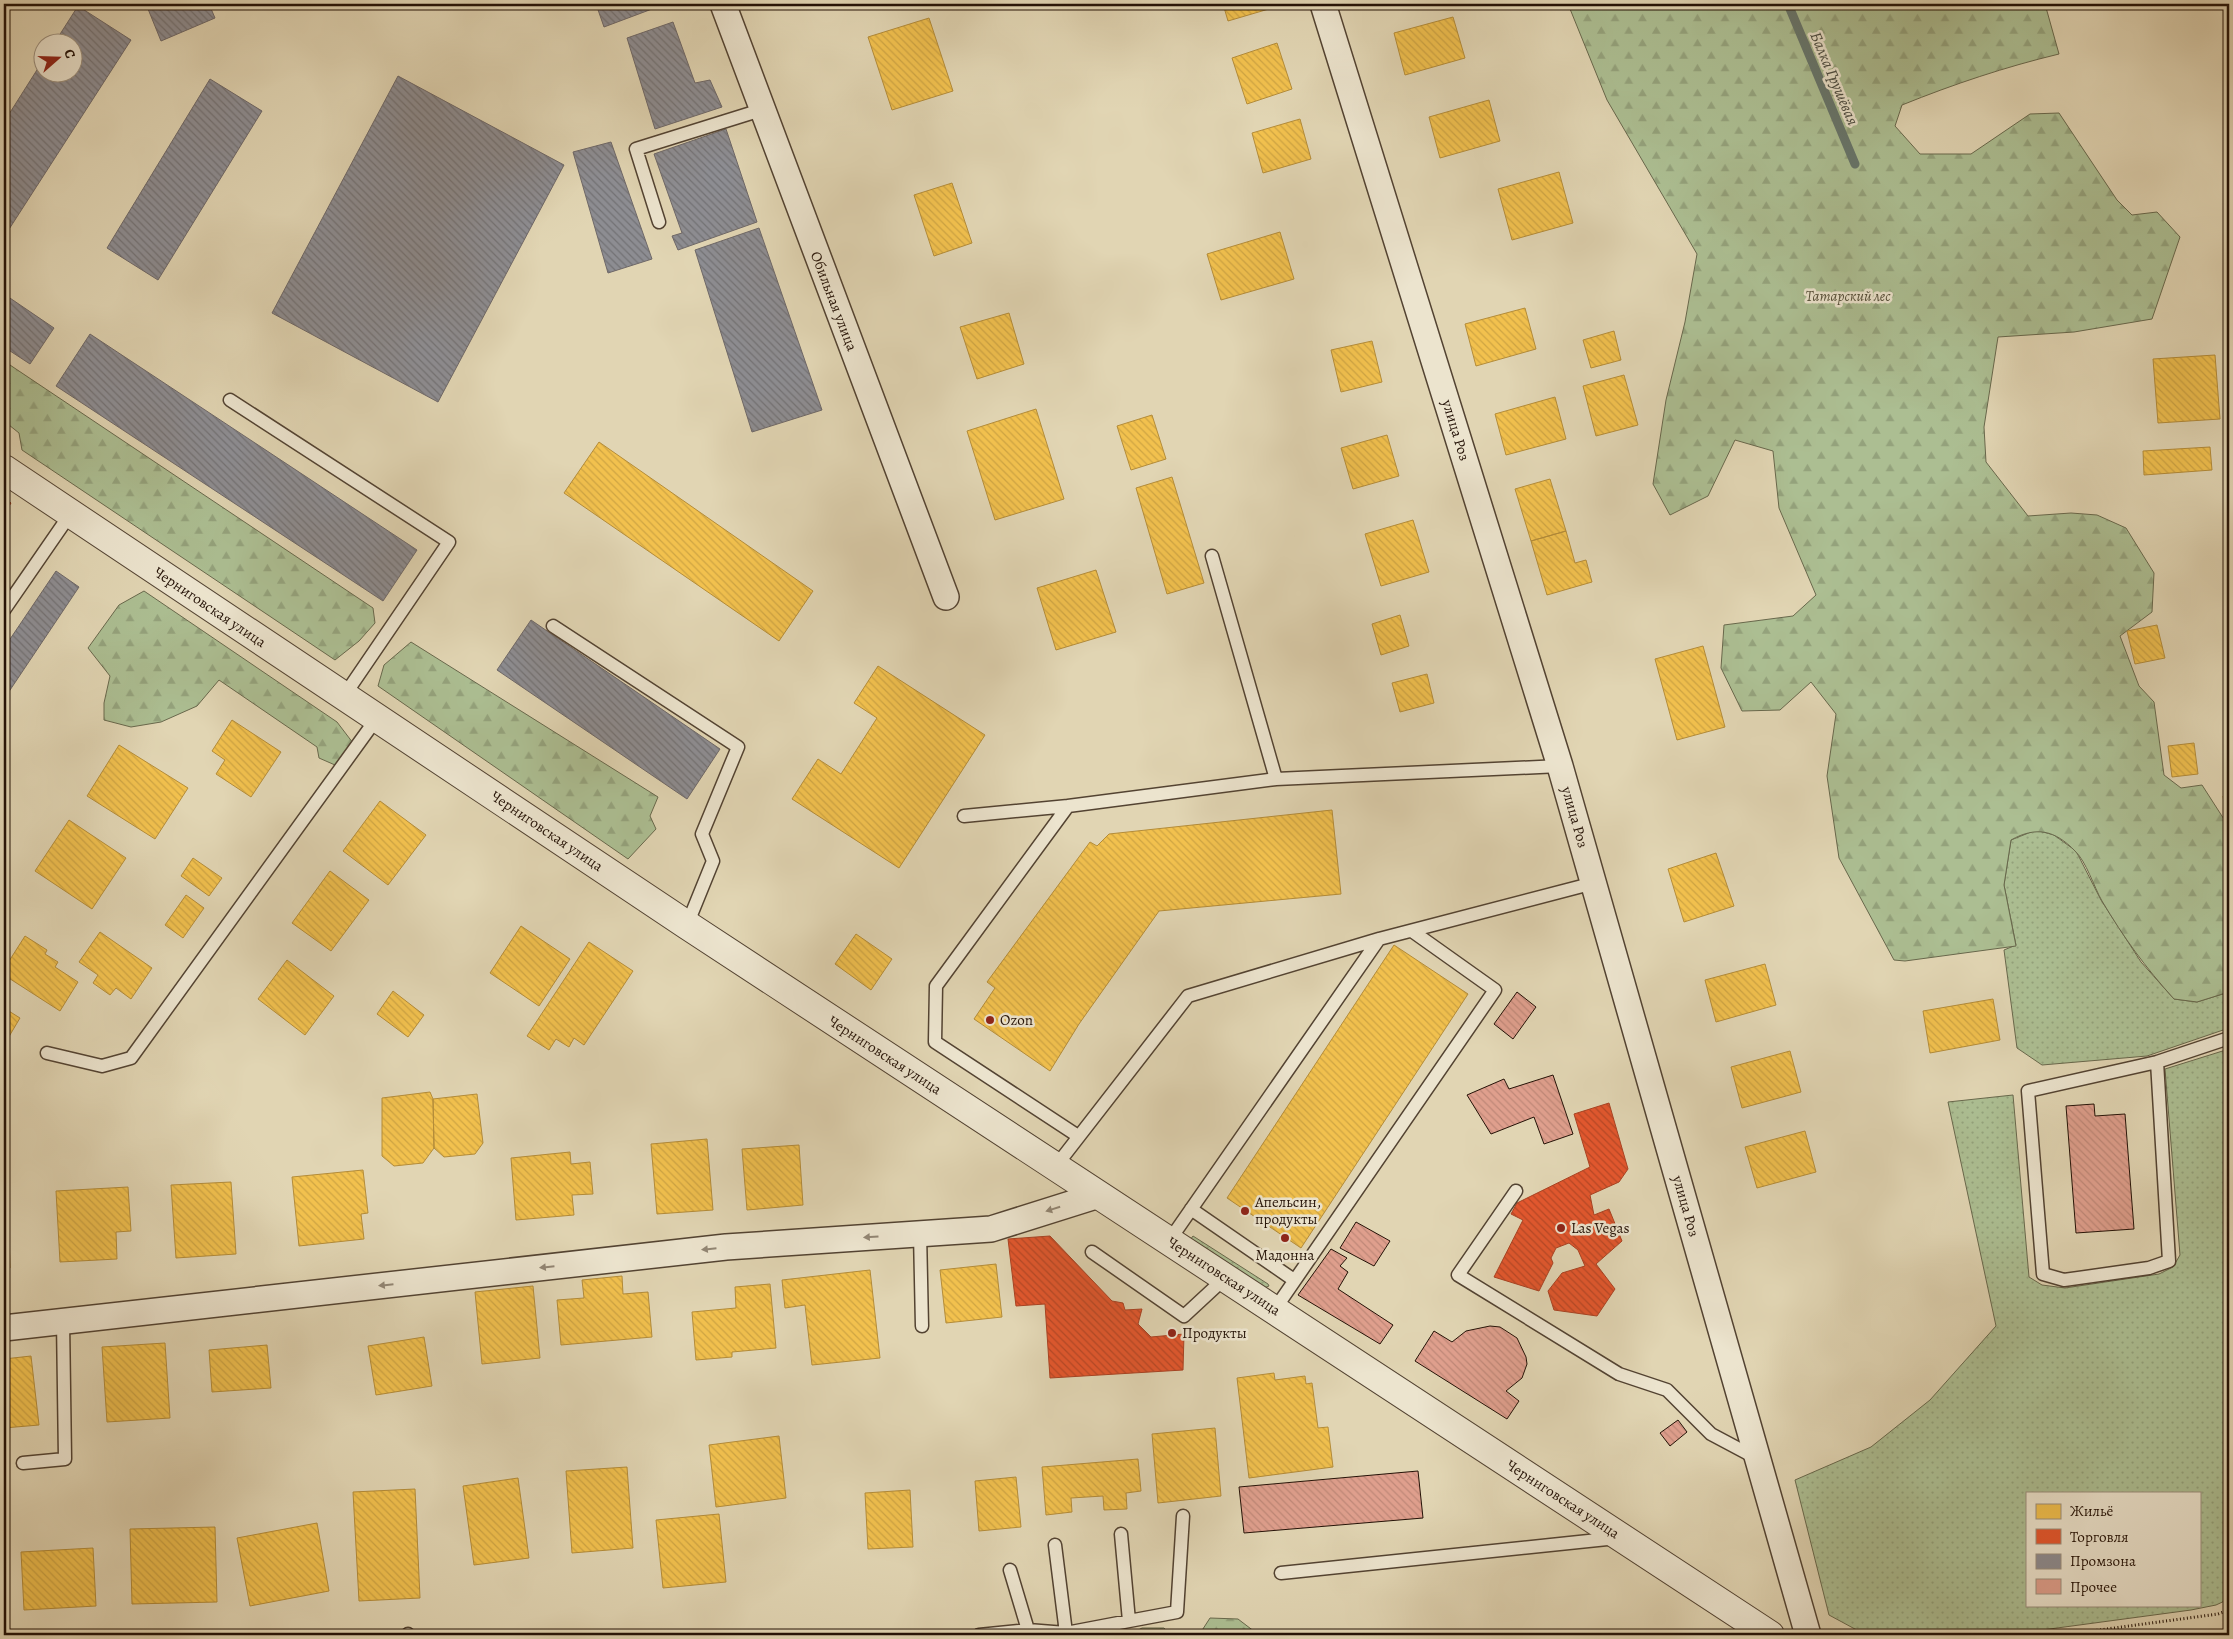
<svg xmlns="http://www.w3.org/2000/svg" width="2233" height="1639" font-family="Alegreya,serif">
	<defs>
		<pattern id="grass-dots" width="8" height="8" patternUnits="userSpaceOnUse" patternTransform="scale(1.25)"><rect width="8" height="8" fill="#acbe92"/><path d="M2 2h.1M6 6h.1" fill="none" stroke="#94a27c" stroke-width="1.8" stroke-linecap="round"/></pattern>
		<pattern id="forest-firs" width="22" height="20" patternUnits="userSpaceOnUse" patternTransform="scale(1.25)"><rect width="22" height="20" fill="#acbe92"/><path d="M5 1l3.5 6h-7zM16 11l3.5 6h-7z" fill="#94a27c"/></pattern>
		<pattern id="homes-back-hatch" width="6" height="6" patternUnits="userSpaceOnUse" patternTransform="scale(1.25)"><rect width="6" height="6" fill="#f2c14e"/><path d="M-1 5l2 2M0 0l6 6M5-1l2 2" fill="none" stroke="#cfa543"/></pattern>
		<pattern id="shops-back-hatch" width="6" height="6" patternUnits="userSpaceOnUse" patternTransform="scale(1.25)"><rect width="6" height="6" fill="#e4572e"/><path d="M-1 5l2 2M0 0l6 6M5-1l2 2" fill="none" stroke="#b94725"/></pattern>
		<pattern id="industry-back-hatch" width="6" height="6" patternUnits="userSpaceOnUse" patternTransform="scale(1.25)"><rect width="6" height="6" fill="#8d8d92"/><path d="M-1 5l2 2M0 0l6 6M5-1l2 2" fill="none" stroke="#737275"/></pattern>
		<pattern id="building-back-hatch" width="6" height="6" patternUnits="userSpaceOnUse" patternTransform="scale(1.25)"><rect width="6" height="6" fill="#df9f8d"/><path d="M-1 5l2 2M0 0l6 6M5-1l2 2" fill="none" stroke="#bf8878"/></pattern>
	</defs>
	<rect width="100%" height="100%" fill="#e1d5b3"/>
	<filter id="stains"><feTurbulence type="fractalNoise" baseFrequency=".004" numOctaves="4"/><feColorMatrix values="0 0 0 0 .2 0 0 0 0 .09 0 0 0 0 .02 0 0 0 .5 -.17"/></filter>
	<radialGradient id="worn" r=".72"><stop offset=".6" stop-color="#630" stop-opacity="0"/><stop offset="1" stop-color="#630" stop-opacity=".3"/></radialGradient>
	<path fill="url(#grass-dots)" stroke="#68684c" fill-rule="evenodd" d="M 2036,830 L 2054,835 L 2076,851 L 2101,900 L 2141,962 L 2174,999 L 2197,1002 L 2229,992 L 2229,1028 L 2147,1056 L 2042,1065 L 2017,1048 L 2004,950 L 2016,945 L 2004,885 L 2011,840 Z
		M 2229,1049 L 2229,1599 L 2216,1605 L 2191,1610 L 2005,1635 L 1866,1635 L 1829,1615 L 1795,1480 L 1871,1447 L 1930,1400 L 1996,1326 L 1948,1102 L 2013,1095 L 2029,1277 L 2042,1285 L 2065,1288 L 2159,1274 L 2173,1267 L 2180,1255 L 2165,1069 ZM 2027,1493 L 2199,1493 L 2199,1605 L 2027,1605 Z
		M 1193,1236 L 1268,1284 L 1269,1286 L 1264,1288 L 1190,1240 Z"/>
	<path fill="url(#forest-firs)" stroke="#68684c" d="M 1568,4 L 2045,4 L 2059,54 C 2005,67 1954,84 1902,105 L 1895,126 L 1920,154 L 1971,154 L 2030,114 L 2059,113 L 2117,200 L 2132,215 L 2157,212 L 2180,237 L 2152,319 L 2074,332 L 1998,337 L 1984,427 L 1986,462 L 2028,516 L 2071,513 L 2097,515 L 2126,528 L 2154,573 L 2152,612 L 2120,636 L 2139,686 L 2154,702 L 2164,775 L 2181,788 L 2202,785 L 2229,827 L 2229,992 L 2197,1002 L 2174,999 C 2145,967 2124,938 2102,901 C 2094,887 2086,861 2075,851 C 2055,830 2036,826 2011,840 L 2004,885 L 2016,946 L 1905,961 L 1894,960 L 1839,858 L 1827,776 L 1836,714 L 1811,682 L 1780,710 L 1742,711 L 1721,668 L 1724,625 L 1793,616 L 1816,595 L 1779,508 L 1773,451 L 1735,440 L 1708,496 L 1670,515 L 1653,484 L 1666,400 L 1685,322 L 1697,254 L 1607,100 Z
		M 4,361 L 373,608 L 375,623 L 359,641 L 335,660 L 22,450 L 19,433 L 4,421 Z
		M 144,591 L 337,722 L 353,743 L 335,765 L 319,758 L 317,747 L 219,680 L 197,706 L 161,722 L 131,727 L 104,720 L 104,703 L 110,676 L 88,648 L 119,605 Z
		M 411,642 L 658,797 L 650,816 L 656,829 L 628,859 L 378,686 L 384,665 Z
		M 1210,1618 L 1238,1619 L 1259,1635 L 1199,1635 Z
		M 1142,1628 L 1164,1628 L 1171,1635 L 1129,1635 Z"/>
	<path fill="url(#homes-back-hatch)" stroke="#b48c39" d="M 1223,4 L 1278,4 L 1279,6 L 1228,21 Z
		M 1453,17 L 1465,58 L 1405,75 L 1394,33 Z
		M 929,18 L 953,91 L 892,110 L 868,37 Z
		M 1277,43 L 1292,89 L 1247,104 L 1232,58 Z
		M 1489,100 L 1500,141 L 1440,158 L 1429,117 Z
		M 1300,119 L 1311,159 L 1263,173 L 1252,133 Z
		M 1559,172 L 1573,223 L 1512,240 L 1498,189 Z
		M 952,183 L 972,243 L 934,256 L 914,195 Z
		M 1280,232 L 1294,279 L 1221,300 L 1207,254 Z
		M 1525,308 L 1536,349 L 1476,366 L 1465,324 Z
		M 1009,313 L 1024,364 L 977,379 L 960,327 Z
		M 1614,331 L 1621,360 L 1591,368 L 1583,340 Z
		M 1372,341 L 1382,382 L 1341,392 L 1331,350 Z
		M 2215,355 L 2220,419 L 2158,423 L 2153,359 Z
		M 1624,375 L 1638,425 L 1596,436 L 1583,386 Z
		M 1555,397 L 1566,439 L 1506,455 L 1495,414 Z
		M 1036,409 L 1064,499 L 995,520 L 967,431 Z
		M 1152,415 L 1166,459 L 1131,470 L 1117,426 Z
		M 1387,435 L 1399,476 L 1353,489 L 1341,448 Z
		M 599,442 L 813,591 L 779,641 L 564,493 Z
		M 2210,447 L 2212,470 L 2144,475 L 2143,451 Z
		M 2229,471 L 2229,517 L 2225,472 Z
		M 1172,477 L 1204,583 L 1167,594 L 1136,488 Z
		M 1550,479 L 1566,531 L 1531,541 L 1515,489 Z
		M 1413,520 L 1429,572 L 1381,586 L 1365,534 Z
		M 1566,531 L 1575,563 L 1586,560 L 1592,582 L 1547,595 L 1531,541 Z
		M 1096,570 L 1116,632 L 1056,650 L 1037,588 Z
		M 1400,615 L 1409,646 L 1381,655 L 1372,624 Z
		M 2157,625 L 2165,658 L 2135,664 L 2127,631 Z
		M 1703,646 L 1725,727 L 1677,740 L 1655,659 Z
		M 878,666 L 985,735 L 899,868 L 792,799 L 818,759 L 841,774 L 877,718 L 854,703 Z
		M 1427,674 L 1434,703 L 1400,712 L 1392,683 Z
		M 232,720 L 281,752 L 251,797 L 216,774 L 225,760 L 212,751 Z
		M 2194,743 L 2198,774 L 2172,777 L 2168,746 Z
		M 119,745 L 188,788 L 155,839 L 87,796 Z
		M 2223,796 L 2229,796 L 2229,834 L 2228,834 Z
		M 380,801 L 426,835 L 388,885 L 343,851 Z
		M 1332,810 L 1341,894 L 1159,911 L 1079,1024 L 1050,1071 L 974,1019 L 995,988 L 987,982 L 1090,842 L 1097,846 L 1109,834 Z
		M 69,820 L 126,858 L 92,909 L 35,871 Z
		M 1716,853 L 1734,906 L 1684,922 L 1668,869 Z
		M 193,858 L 222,878 L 209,896 L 181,876 Z
		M 330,871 L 369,900 L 331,951 L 292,923 Z
		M 186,895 L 204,908 L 183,938 L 165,925 Z
		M 521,926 L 570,959 L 539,1006 L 490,973 Z
		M 100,932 L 152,968 L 131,999 L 116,988 L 110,995 L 93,983 L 98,975 L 79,962 Z
		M 856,934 L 892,959 L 871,990 L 835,964 Z
		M 25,936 L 47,950 L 45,954 L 58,962 L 55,967 L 78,982 L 60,1011 L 4,975 L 4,969 Z
		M 589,942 L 633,971 L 584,1045 L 574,1038 L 569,1047 L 556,1039 L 549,1050 L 527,1036 Z
		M 1394,945 L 1468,994 L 1301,1248 L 1227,1198 Z
		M 287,960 L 334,996 L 305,1035 L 258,999 Z
		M 1765,964 L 1776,1005 L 1716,1022 L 1705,980 Z
		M 393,991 L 424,1015 L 408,1037 L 377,1014 Z
		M 1993,999 L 2000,1040 L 1930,1053 L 1923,1011 Z
		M 4,1008 L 20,1018 L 4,1045 Z
		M 1790,1051 L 1801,1092 L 1742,1108 L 1731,1067 Z
		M 430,1092 L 433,1099 L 434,1148 L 423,1163 L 394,1166 L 382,1156 L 382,1098 Z
		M 477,1094 L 483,1143 L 475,1154 L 444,1157 L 434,1148 L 433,1099 Z
		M 1805,1131 L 1816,1172 L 1757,1188 L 1745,1147 Z
		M 707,1139 L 713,1210 L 657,1214 L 651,1144 Z
		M 799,1145 L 803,1205 L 747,1210 L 742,1149 Z
		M 570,1152 L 571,1164 L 590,1162 L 593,1194 L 572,1195 L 574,1215 L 516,1220 L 511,1158 Z
		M 363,1170 L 368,1213 L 361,1214 L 364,1239 L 299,1246 L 292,1177 Z
		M 231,1182 L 236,1254 L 176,1258 L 171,1185 Z
		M 128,1187 L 131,1231 L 116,1232 L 117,1259 L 60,1262 L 56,1191 Z
		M 4,1201 L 8,1201 L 10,1268 L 4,1268 Z
		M 996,1264 L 1002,1317 L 946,1323 L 940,1270 Z
		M 870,1270 L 880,1358 L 812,1365 L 805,1305 L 785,1308 L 782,1280 Z
		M 622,1276 L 623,1294 L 648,1292 L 652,1337 L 561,1345 L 557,1300 L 584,1298 L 582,1280 Z
		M 770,1284 L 776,1348 L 732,1352 L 732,1357 L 696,1360 L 692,1312 L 736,1308 L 735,1287 Z
		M 533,1286 L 540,1358 L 482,1364 L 475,1292 Z
		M 424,1337 L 432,1386 L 376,1395 L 368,1346 Z
		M 165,1343 L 170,1418 L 107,1422 L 102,1347 Z
		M 267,1345 L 271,1388 L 212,1392 L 209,1350 Z
		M 31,1356 L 39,1425 L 4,1428 L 4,1359 Z
		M 1274,1373 L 1275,1380 L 1305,1376 L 1306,1384 L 1312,1383 L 1318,1428 L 1328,1427 L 1333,1467 L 1249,1478 L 1237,1378 Z
		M 1215,1428 L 1221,1496 L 1158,1503 L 1152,1434 Z
		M 779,1436 L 786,1498 L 716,1507 L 709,1445 Z
		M 1138,1459 L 1141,1491 L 1126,1493 L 1127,1509 L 1104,1510 L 1103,1496 L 1071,1498 L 1072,1512 L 1046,1515 L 1042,1467 Z
		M 627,1467 L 633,1548 L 572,1553 L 566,1471 Z
		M 1016,1477 L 1021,1527 L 979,1531 L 975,1481 Z
		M 518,1478 L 529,1558 L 474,1565 L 463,1486 Z
		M 415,1489 L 420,1598 L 359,1601 L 353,1492 Z
		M 910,1490 L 913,1547 L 868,1549 L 865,1493 Z
		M 719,1514 L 726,1582 L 663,1588 L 656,1520 Z
		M 317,1523 L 329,1591 L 250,1606 L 237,1538 Z
		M 215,1527 L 217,1602 L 132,1604 L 130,1529 Z
		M 93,1548 L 96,1606 L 24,1610 L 21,1552 Z"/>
	<path fill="url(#shops-back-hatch)" stroke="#aa4222" d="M 4,497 L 11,503 L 4,514 Z
		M 1609,1103 L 1628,1169 L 1619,1182 L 1590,1195 L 1594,1215 L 1609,1209 L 1622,1241 L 1596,1264 L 1615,1289 L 1597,1316 L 1554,1310 L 1548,1291 L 1562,1273 L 1585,1266 L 1578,1250 L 1569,1243 L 1556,1248 L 1551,1258 L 1553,1263 L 1539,1291 L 1494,1277 L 1523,1220 L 1511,1214 L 1517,1203 L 1590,1167 L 1574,1114 Z
		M 1050,1236 L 1112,1301 L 1123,1303 L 1125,1310 L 1142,1309 L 1138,1324 L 1151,1337 L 1184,1334 L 1183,1370 L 1050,1378 L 1045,1304 L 1016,1306 L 1008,1239 Z"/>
	<path fill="url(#industry-back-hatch)" stroke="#6e6868" d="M 146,4 L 209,4 L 215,18 L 161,41 Z
		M 596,4 L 659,4 L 660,6 L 604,27 Z
		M 78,6 L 131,40 L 4,237 L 4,122 L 42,62 L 42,72 L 72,72 L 72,42 L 55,42 Z
		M 673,22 L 695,83 L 710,80 L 722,107 L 655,129 L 627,38 Z
		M 398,76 L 564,165 L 438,402 L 272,313 Z
		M 210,79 L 262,111 L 158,280 L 107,248 Z
		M 726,129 L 757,222 L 678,250 L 672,236 L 682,233 L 654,154 Z
		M 611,142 L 652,259 L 608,273 L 573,152 Z
		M 759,228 L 822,410 L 752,432 L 695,250 Z
		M 4,294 L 54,328 L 30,364 L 4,347 Z
		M 90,334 L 417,550 L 383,601 L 56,386 Z
		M 56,571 L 79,587 L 4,699 L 4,648 Z
		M 531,620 L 720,749 L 687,799 L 497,670 Z"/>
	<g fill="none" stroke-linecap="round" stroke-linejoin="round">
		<path stroke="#67766c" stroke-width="9" d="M 1788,4 L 1855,164"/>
	</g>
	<path fill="url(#building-back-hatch)" stroke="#241207" d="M 1517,992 L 1536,1007 L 1513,1039 L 1494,1024 Z
		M 1553,1075 L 1573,1134 L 1544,1144 L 1534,1117 L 1491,1134 L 1467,1095 L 1504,1079 L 1509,1089 Z
		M 2094,1104 L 2095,1116 L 2125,1114 L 2134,1229 L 2076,1233 L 2066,1106 Z
		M 1356,1222 L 1390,1241 L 1374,1266 L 1340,1248 Z
		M 1331,1249 L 1347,1258 L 1340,1266 L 1348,1272 L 1338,1289 L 1393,1325 L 1380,1344 L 1298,1295 Z
		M 1490,1326 L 1500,1327 L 1517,1338 L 1526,1357 L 1527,1364 L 1522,1378 L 1506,1391 L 1519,1401 L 1507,1419 L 1415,1361 L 1434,1331 L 1452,1342 L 1466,1331 Z
		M 1678,1420 L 1687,1432 L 1670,1446 L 1660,1433 Z
		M 1418,1471 L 1423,1518 L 1244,1533 L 1239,1487 Z"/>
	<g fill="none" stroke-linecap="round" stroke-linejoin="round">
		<g stroke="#534332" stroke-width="15">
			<path id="service" d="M 659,222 L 636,149 L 761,110
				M 230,400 L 449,542 L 344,696
				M 1212,556 L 1276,779
				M 4,610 L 71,513
				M 553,626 L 738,747 L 702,834 L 713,861 L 687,925
				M 1068,806 L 936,986 L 935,1042 L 1078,1136
				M 964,816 L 1068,806 L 1276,779 L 1560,766
				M 47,1053 L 102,1066 L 131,1058 L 377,718
				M 2157,1062 L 2169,1261 L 2149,1268 L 2064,1280 L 2043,1274 L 2028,1091 L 2157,1062 L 2229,1038
				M 1056,1166 L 1188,996 L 1379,939 L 1594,883
				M 1516,1191 L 1458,1275 L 1619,1374 L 1667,1390 L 1711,1434 L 1758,1459
				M 1191,1209 L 1294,1280
				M 920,1233 L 922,1326
				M 1169,1241 L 1379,939
				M 1092,1252 L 1184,1316 L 1225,1278
				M 1275,1309 L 1495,990 L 1412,931
				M 23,1463 L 65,1459 L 63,1321
				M 1055,1545 L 1066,1633
				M 1010,1570 L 1028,1630 L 1066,1633 L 1129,1621 L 1121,1534
				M 1281,1573 L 1617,1538
				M 1129,1621 L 1177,1612 L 1183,1516
				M 408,1634 L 408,1635
				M 979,1635 L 1028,1630"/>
		</g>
		<g stroke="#534332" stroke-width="28">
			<path id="minor" d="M 723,4 L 946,597
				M 1323,4 L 1560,766 L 1808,1635
				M 4,1328 L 726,1247 L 991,1229 L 1099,1195"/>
		</g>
		<g stroke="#534332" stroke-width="30">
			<path id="tertiary" d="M 4,469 L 687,925 L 1770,1635"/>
		</g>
		<path stroke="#241207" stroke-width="3" stroke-dasharray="1 2.5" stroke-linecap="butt" d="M 2062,1635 L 2218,1614 L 2229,1610"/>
		<use href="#service" stroke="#ece4ce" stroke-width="12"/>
		<use href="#minor" stroke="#ece4ce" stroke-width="25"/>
		<use href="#tertiary" stroke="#ece4ce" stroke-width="28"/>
	</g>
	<defs><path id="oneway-solid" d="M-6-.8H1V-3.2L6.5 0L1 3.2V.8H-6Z" transform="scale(1.25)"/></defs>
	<g fill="#928674">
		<use href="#oneway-solid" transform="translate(1053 1209) rotate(163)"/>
		<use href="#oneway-solid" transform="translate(871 1237) rotate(176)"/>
		<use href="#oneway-solid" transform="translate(709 1249) rotate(174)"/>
		<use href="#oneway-solid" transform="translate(547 1267) rotate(174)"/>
		<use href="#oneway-solid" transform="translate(386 1285) rotate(174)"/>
	</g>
	<g fill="#8f2418" stroke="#ece4ce" stroke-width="2">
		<circle cx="990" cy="1020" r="5"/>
		<circle cx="1245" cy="1211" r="5"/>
		<circle cx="1561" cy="1228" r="5"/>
		<circle cx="1285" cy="1238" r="5"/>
		<circle cx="1172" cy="1333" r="5"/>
	</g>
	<g text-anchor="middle" stroke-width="5" stroke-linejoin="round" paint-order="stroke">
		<g font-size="15" font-style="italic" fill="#544e38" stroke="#ece4ce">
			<text x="1848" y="301">Татарский лес</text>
		</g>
		<g font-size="15" fill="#241207" stroke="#ece4ce">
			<text transform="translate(834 301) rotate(69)" y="5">Обильная улица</text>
			<text transform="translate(1456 430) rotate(73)" y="5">улица Роз</text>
			<text transform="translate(210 607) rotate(34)" y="5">Черниговская улица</text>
			<text transform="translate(1575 817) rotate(74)" y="5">улица Роз</text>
			<text transform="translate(547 831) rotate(34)" y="5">Черниговская улица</text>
			<text transform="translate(885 1055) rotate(33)" y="5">Черниговская улица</text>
			<text transform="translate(1686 1206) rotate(74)" y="5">улица Роз</text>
			<text transform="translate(1224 1276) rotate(33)" y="5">Черниговская улица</text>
			<text transform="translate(1563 1499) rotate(33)" y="5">Черниговская улица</text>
		</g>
		<g font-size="15" fill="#241207" stroke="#ece4ce" text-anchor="start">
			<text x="1000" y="1025">Ozon</text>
			<text x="1255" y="1207">Апельсин,<tspan x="1255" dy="17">продукты</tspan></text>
			<text x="1571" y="1233">Las Vegas</text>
			<text x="1285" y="1260" text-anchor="middle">Мадонна</text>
			<text x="1182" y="1338">Продукты</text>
		</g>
		<g font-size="16" font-style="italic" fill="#4b4c42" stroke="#ece4ce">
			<text transform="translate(1835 78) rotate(67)" y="6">Балка Грушёвая</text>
		</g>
	</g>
	<rect width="2233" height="1639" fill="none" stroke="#e1d5b3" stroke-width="20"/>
	<rect x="5" y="5" width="2223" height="1629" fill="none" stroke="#241207" stroke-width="2.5"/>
	<rect x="10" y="10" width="2213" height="1619" fill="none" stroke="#241207"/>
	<rect x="2026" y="1492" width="175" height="115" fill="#ece4ce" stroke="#9c907e"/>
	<rect x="2036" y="1504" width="25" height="15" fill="#f2c14e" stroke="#9c907e"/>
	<text x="2070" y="1516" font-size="15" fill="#241207">Жильё</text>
	<rect x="2036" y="1529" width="25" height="15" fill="#e4572e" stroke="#9c907e"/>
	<text x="2070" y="1542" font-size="15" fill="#241207">Торговля</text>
	<rect x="2036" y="1554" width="25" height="15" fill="#8d8d92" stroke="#9c907e"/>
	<text x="2070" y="1566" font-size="15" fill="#241207">Промзона</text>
	<rect x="2036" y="1579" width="25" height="15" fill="#df9f8d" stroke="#9c907e"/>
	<text x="2070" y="1592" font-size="15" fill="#241207">Прочее</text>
	<g transform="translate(58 58) rotate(70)"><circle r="24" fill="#ece4ce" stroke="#9c907e"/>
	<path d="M0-4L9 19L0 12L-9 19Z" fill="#8f2418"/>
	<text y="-8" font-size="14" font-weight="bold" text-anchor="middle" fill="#241207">С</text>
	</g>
	<rect width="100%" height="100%" filter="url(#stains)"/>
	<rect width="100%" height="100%" fill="url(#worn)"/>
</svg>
